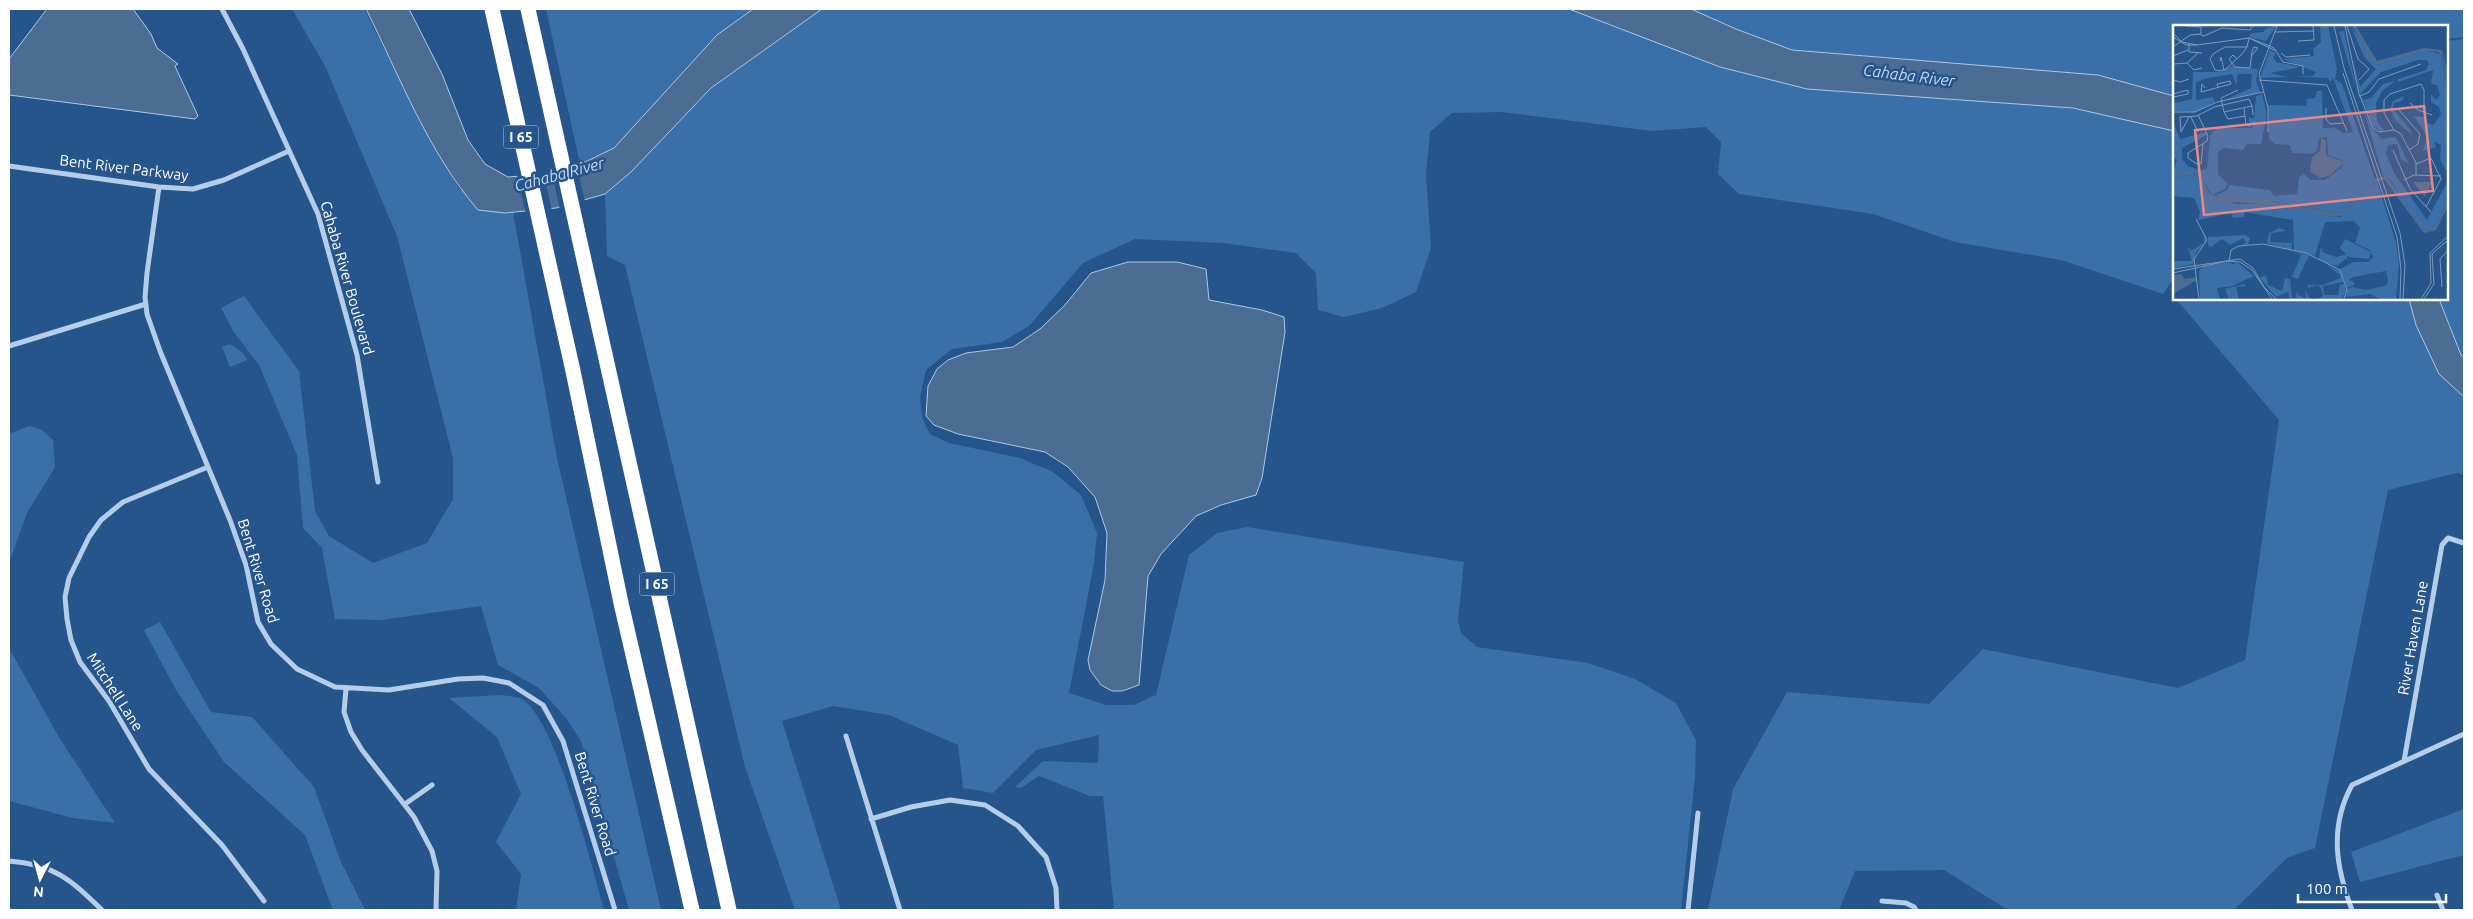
<svg xmlns="http://www.w3.org/2000/svg" width="2473" height="919" font-family="Ubuntu,sans-serif">
	<rect width="100%" height="100%" fill="#26558b"/>
	<path fill="#3a6fa8" d="M 292,9 L 364,9 L 434,146 L 459,188 L 505,213 L 513,212 L 557,458 L 661,910 L 629,910 L 581,741 L 566,718 L 539,688 L 498,665 L 481,606 L 381,620 L 335,619 L 322,548 L 303,528 L 297,455 L 259,365 L 233,331 L 221,308 L 244,296 L 299,371 L 315,511 L 329,536 L 373,563 L 427,543 L 453,499 L 453,458 L 397,236 L 325,66 Z
		M 546,9 L 753,9 L 717,35 L 614,148 L 580,164 Z
		M 822,9 L 1568,9 L 1720,67 L 1807,89 L 2073,108 L 2174,131 L 2174,278 L 2163,294 L 2061,260 L 1955,242 L 1873,214 L 1739,194 L 1718,174 L 1721,142 L 1706,127 L 1652,131 L 1502,112 L 1452,113 L 1430,132 L 1426,174 L 1431,248 L 1416,292 L 1382,308 L 1344,317 L 1318,310 L 1316,273 L 1296,253 L 1223,243 L 1135,239 L 1083,263 L 1029,326 L 1002,342 L 952,349 L 926,370 L 920,396 L 922,418 L 930,434 L 949,443 L 1020,458 L 1053,472 L 1081,495 L 1097,533 L 1094,564 L 1069,693 L 1106,705 L 1134,705 L 1156,695 L 1189,555 L 1217,533 L 1247,527 L 1464,562 L 1458,620 L 1461,633 L 1477,647 L 1588,663 L 1635,679 L 1676,703 L 1696,740 L 1695,778 L 1681,910 L 1114,910 L 1103,796 L 1090,796 L 1039,776 L 1021,788 L 1015,787 L 1043,761 L 1098,763 L 1099,735 L 1036,750 L 993,793 L 963,788 L 958,745 L 889,715 L 833,706 L 782,721 L 841,910 L 795,910 L 745,767 L 625,265 L 607,256 L 605,194 L 631,172 L 711,88 Z
		M 1691,9 L 2464,9 L 2464,37 L 2447,39 L 2447,26 L 2174,26 L 2174,96 L 2098,75 L 1792,50 L 1736,29 Z
		M 2464,39 L 2464,358 L 2461,355 L 2439,299 L 2447,299 L 2447,41 Z
		M 2176,299 L 2409,299 L 2416,325 L 2439,374 L 2464,397 L 2464,475 L 2457,473 L 2388,490 L 2315,848 L 2287,858 L 2234,910 L 2008,910 L 1944,870 L 1855,871 L 1839,910 L 1708,910 L 1733,789 L 1787,692 L 1929,704 L 1983,649 L 2178,688 L 2245,660 L 2279,420 Z
		M 230,344 L 243,353 L 247,360 L 230,367 L 222,347 Z
		M 29,426 L 42,430 L 53,440 L 55,467 L 27,513 L 9,563 L 9,434 Z
		M 160,622 L 211,712 L 252,717 L 314,787 L 341,862 L 365,910 L 333,910 L 305,835 L 224,762 L 176,690 L 144,630 Z
		M 9,648 L 60,739 L 115,823 L 73,818 L 9,801 Z
		M 499,695 C 506,696 517,696 522,699 C 556,719 592,868 604,910 L 516,910 L 521,874 L 496,842 L 521,794 L 497,737 L 449,698 Z
		M 2464,809 L 2464,855 L 2360,882 L 2351,852 Z"/>
	<path fill="#4c6d93" stroke="#a8c9eb" d="M 47,9 L 133,9 L 151,34 L 157,48 L 178,64 L 175,66 L 198,116 L 195,119 L 9,95 L 9,59 Z
		M 366,9 L 409,9 L 442,74 L 468,140 L 485,164 L 508,177 L 547,174 L 585,162 L 614,148 L 717,35 L 753,9 L 822,9 L 711,88 L 631,172 L 605,194 L 556,208 L 505,213 L 478,210 C 428,152 400,77 366,9 Z
		M 1569,9 L 1691,9 L 1736,29 L 1792,50 L 2098,75 L 2174,96 L 2174,131 L 2073,108 L 1807,89 L 1720,67 Z
		M 1128,262 L 1177,262 L 1206,269 L 1209,300 L 1262,310 L 1284,317 L 1285,332 L 1262,478 L 1256,495 L 1221,505 L 1196,516 L 1161,554 L 1148,576 L 1139,685 L 1122,691 L 1112,691 L 1101,685 L 1090,670 L 1088,660 L 1105,580 L 1107,533 L 1095,497 L 1068,467 L 1045,452 L 958,434 L 934,425 L 926,416 L 928,386 L 937,369 L 948,360 L 966,353 L 1013,347 L 1040,329 L 1065,305 L 1091,273 Z
		M 2409,299 L 2439,299 L 2461,355 L 2464,358 L 2464,397 L 2439,374 L 2416,325 Z"/>
	<path fill="#26558b" d="M 576,162 L 585,202 L 560,209 L 551,170 Z
		M 543,171 L 552,211 L 526,214 L 517,174 Z"/>
	<g fill="none" stroke-linecap="round" stroke-linejoin="round">
		<path stroke="#b4ceea" stroke-width="5" d="M 222,9 L 243,49 L 318,214 L 357,355 L 378,482
			M 9,166 L 159,187 L 193,189 L 224,180 L 289,151
			M 159,187 L 147,273 L 145,297 L 147,314 L 160,351 L 230,520 L 246,565 L 258,622 L 271,644 L 297,669 L 335,687 L 389,690 L 458,679 L 483,678 L 509,683 L 543,705 L 563,741 L 615,910
			M 9,346 L 146,304
			M 208,467 L 123,502 L 101,520 L 89,537 L 69,578 L 65,597 L 67,619 L 71,640 L 80,662 L 109,701 L 149,769 L 222,845 L 264,901
			M 346,689 L 344,712 L 351,732 L 362,750 L 414,817 L 432,851 L 437,871 L 436,910
			M 846,736 L 900,910
			M 2404,761 L 2442,545 L 2448,538 L 2464,543
			M 405,804 L 432,785
			M 871,819 L 911,807 L 950,800 L 985,805 L 1018,826 L 1046,857 L 1056,888 L 1057,910
			M 9,861 C 54,864 71,880 102,910
			M 2437,895 L 2443,910
			M 1882,901 L 1906,903 L 1914,907 L 1916,910
			M 1688,910 L 1698,813
			M 2352,910 C 2336,868 2329,827 2352,785 L 2464,734"/>
		<path stroke="#fff" stroke-width="15" d="M 492,9 L 573,371 L 621,603 L 692,910
			M 528,9 L 729,910"/>
	</g>
	<g text-anchor="middle" stroke-width="5" stroke-linejoin="round" paint-order="stroke">
		<g fill="#26558b" stroke="#beccdc" stroke-width="1">
			<rect x="503.5" y="125.5" width="35" height="23" rx="4"/>
			<rect x="639.5" y="572.5" width="35" height="23" rx="4"/>
		</g>
		<g font-size="14" font-weight="bold" fill="#fff">
			<text x="521" y="142">I 65</text>
			<text x="657" y="589">I 65</text>
		</g>
		<g font-size="15" fill="#fff" stroke="#26558b">
			<text transform="translate(124 168) rotate(7)" y="5">Bent River Parkway</text>
			<text transform="translate(347 278) rotate(74)" y="5">Cahaba River Boulevard</text>
			<text transform="translate(258 571) rotate(73)" y="5">Bent River Road</text>
			<text transform="translate(2413 638) rotate(-80)" y="5">River Haven Lane</text>
			<text transform="translate(115 692) rotate(57)" y="5">Mitchell Lane</text>
			<text transform="translate(595 804) rotate(73)" y="5">Bent River Road</text>
		</g>
		<g font-size="16" font-style="italic" fill="#bfd8f1" stroke="#26558b">
			<text transform="translate(1909 75) rotate(7)" y="6">Cahaba River</text>
			<text transform="translate(559 174) rotate(-15)" y="6">Cahaba River</text>
		</g>
	</g>
	<g transform="translate(2173 25)">
		<rect width="275" height="275" fill="#26558b"/>
		<path d="M 103,1 L 93,16 L 76,12 L 78,8 L 91,7 L 92,4 ZM 147,1 L 155,1 L 164,44 L 162,54 L 169,59 L 202,154 L 174,186 L 164,188 L 100,176 L 67,176 L 40,171 L 53,166 L 57,160 L 97,165 L 101,171 L 124,169 L 126,152 L 132,149 L 137,155 L 152,155 L 170,141 L 169,135 L 155,130 L 154,112 L 146,113 L 144,126 L 139,129 L 119,128 L 117,120 L 102,119 L 96,114 L 95,80 L 133,81 L 134,74 L 142,73 L 144,66 L 149,66 L 150,103 L 158,103 L 151,108 L 160,102 L 170,108 L 180,107 L 160,53 L 157,57 L 155,53 L 118,51 L 140,51 L 143,47 L 110,34 L 141,31 L 140,24 L 148,17 ZM 178,1 L 204,40 L 254,26 L 268,29 L 275,66 L 275,148 L 267,135 L 268,120 L 261,116 L 263,122 L 250,126 L 254,111 L 241,91 L 252,92 L 254,98 L 260,100 L 268,90 L 266,82 L 258,77 L 258,69 L 263,75 L 267,70 L 264,60 L 258,59 L 260,45 L 225,57 L 225,54 L 253,45 L 256,39 L 254,35 L 245,35 L 208,47 L 187,69 L 178,28 L 187,62 L 203,44 L 191,32 ZM 171,6 L 182,58 L 189,82 L 166,7 ZM 97,25 L 103,29 L 100,32 L 103,37 L 128,42 L 97,48 L 114,52 L 87,53 ZM 59,41 L 85,44 L 83,56 L 87,67 L 50,76 L 78,63 L 79,49 L 65,49 L 63,60 L 59,49 L 31,54 L 23,57 L 23,75 L 40,72 L 42,77 L 22,87 L 0,86 L 1,78 L 19,74 L 20,47 L 47,47 ZM 222,56 L 209,66 L 203,78 L 204,97 L 211,105 L 207,106 L 200,101 L 188,71 L 191,75 L 198,73 L 210,59 ZM 89,69 L 94,90 L 88,119 L 74,119 L 70,125 L 51,123 L 45,127 L 45,149 L 55,159 L 52,164 L 39,170 L 30,155 L 21,148 L 0,148 L 4,135 L 0,131 L 0,96 L 7,114 L 33,107 L 34,110 L 9,123 L 9,134 L 15,141 L 28,146 L 34,143 L 37,110 L 44,103 L 79,103 L 81,99 L 76,98 L 76,93 L 81,93 L 83,71 ZM 231,71 L 229,76 L 221,78 L 220,84 L 237,104 L 239,110 L 223,96 L 217,84 L 220,76 ZM 190,83 L 199,103 L 209,114 L 223,112 L 236,139 L 228,134 L 224,119 L 215,120 L 213,128 L 221,148 L 254,195 L 275,156 L 275,177 L 260,204 L 253,205 L 247,201 L 218,156 L 210,151 ZM 18,150 L 28,157 L 35,171 L 65,179 L 93,178 L 162,192 L 168,192 L 204,156 L 223,218 L 226,239 L 223,274 L 207,274 L 197,269 L 173,272 L 174,264 L 180,262 L 192,265 L 213,261 L 215,257 L 213,246 L 180,252 L 176,255 L 181,257 L 181,260 L 174,263 L 167,244 L 180,237 L 195,237 L 200,232 L 197,225 L 182,218 L 187,203 L 181,196 L 152,197 L 142,231 L 121,225 L 120,195 L 72,187 L 71,192 L 60,193 L 58,188 L 25,195 L 27,187 L 21,173 L 0,171 L 0,152 ZM 106,203 L 114,206 L 98,208 L 97,217 L 119,218 L 118,225 L 94,218 L 96,208 ZM 31,208 L 33,217 L 23,227 L 20,239 L 0,243 L 1,236 L 19,236 L 15,223 L 19,226 L 15,222 L 19,225 L 31,218 ZM 72,210 L 77,213 L 75,219 L 70,220 L 73,216 L 70,213 L 57,220 L 49,214 L 38,222 L 35,220 L 35,212 ZM 172,214 L 198,227 L 196,234 L 176,232 L 167,223 ZM 148,221 L 149,227 L 163,232 L 174,229 L 174,233 L 164,241 L 153,238 L 146,234 ZM 121,227 L 136,230 L 125,254 L 119,252 L 128,230 ZM 55,237 L 60,239 L 64,237 L 81,251 L 59,261 L 44,263 L 47,274 L 27,274 L 26,246 L 30,241 ZM 154,240 L 167,246 L 170,257 L 150,261 L 151,270 L 165,270 L 167,260 L 171,259 L 173,265 L 169,274 L 144,274 L 150,271 L 148,263 L 145,260 L 135,263 L 134,260 L 150,260 L 167,253 L 167,250 ZM 93,250 L 95,260 L 109,266 L 112,253 L 117,254 L 119,273 L 123,273 L 124,265 L 125,270 L 133,273 L 132,265 L 137,274 L 117,274 L 115,267 L 103,272 L 87,253 ZM 71,259 L 73,261 L 63,262 L 66,274 L 56,274 L 52,264 Z" fill="#3a6fa8"/>
		<path d="M 180,1 L 183,1 L 204,36 L 251,23 L 269,25 L 275,51 L 275,66 L 269,30 L 265,27 L 254,26 L 204,40 L 194,30 ZM 148,113 L 153,115 L 153,130 L 169,136 L 170,139 L 156,151 L 148,153 L 137,147 L 139,132 L 147,126 ZM 17,146 L 30,155 L 36,168 L 43,172 L 92,175 L 164,188 L 174,186 L 202,154 L 213,151 L 253,205 L 261,202 L 275,177 L 275,181 L 263,205 L 251,208 L 211,154 L 201,158 L 178,188 L 162,192 L 93,179 L 45,176 L 35,171 L 28,157 L 18,150 L 0,152 L 0,148 ZM 240,157 L 259,157 L 252,172 L 243,161 ZM 8,249 L 12,254 L 23,252 L 24,255 L 0,269 L 0,250 Z" fill="#4c6d93"/>
		<path fill="none" stroke="#7d99b9" stroke-width="1" d="M 161,1 L 171,43 L 227,208 L 232,240 L 230,274M 172,1 L 186,69 L 200,103 L 206,107 L 221,105 L 228,109 L 243,138 L 243,150M 174,1 L 185,34 L 196,44 L 186,55M 102,7 L 141,6M 0,8 L 9,17 L 24,20 L 13,20 L 0,12M 28,10 L 31,11 L 49,3 L 77,5 L 80,1M 76,13 L 97,21 L 101,23 L 103,26 ZM 125,16 L 141,15 L 140,1M 16,19 L 16,27 L 29,28M 24,20 L 76,13 L 74,22 L 69,29 L 53,44 L 46,46 L 42,45 L 37,34 L 40,29 L 52,22 L 74,22M 0,22 L 17,10 L 28,9 L 28,2 L 13,1M 103,26 L 110,37 L 130,41 L 130,49M 108,28 L 113,32 L 137,30M 0,31 L 15,25M 64,34 L 60,30 L 56,34 L 62,42 L 77,43 L 79,26 L 81,22 L 85,23 L 79,30M 47,36 L 48,32 L 51,45M 14,38 L 21,45 L 29,43M 0,39 L 14,38 L 25,28M 170,48 L 224,212 L 228,244 L 227,274M 0,55 L 7,57 L 16,54M 86,55 L 154,60 L 174,106M 32,63 L 29,59 L 28,67 L 58,59 L 57,56 L 44,59 L 45,62M 0,69 L 15,65 L 15,69 L 0,72M 187,71 L 196,67 L 206,54 L 248,39M 237,78 L 245,85 L 259,90M 71,83 L 73,100 L 77,101M 153,83 L 153,94 L 157,99 L 171,98M 226,85 L 247,109 L 245,119 L 236,125M 0,87 L 22,87 L 44,77 L 90,67M 51,87 L 48,73 L 65,65M 25,90 L 35,111 L 34,116 L 15,128 L 15,133 L 24,139 L 28,139 L 30,119M 72,91 L 55,94 L 51,87 L 79,81 L 80,90M 16,92 L 8,107 L 7,92 L 24,91 L 41,82 L 76,74 L 79,81M 18,92 L 25,107M 221,105 L 211,88 L 211,75 L 217,69 L 248,59 L 251,65 L 251,86M 95,107 L 95,83 L 86,49 L 104,1M 220,125 L 237,164 L 258,187M 243,139 L 258,133M 231,155 L 241,150 L 268,151M 253,182 L 268,154 L 258,133M 23,194 L 34,215 L 21,234 L 26,274M 56,236 L 58,225 L 66,221 L 90,219 L 133,228 L 167,245 L 174,265 L 171,274M 0,244 L 67,234 L 80,243 L 91,262 L 103,274M 0,248 L 54,236 L 67,237 L 79,245 L 99,274M 269,262 L 267,234 L 275,225M 248,274 L 258,258 L 257,228 L 275,211M 251,274 L 261,259 L 259,229 L 275,215"/>
		<path fill="#e88989" fill-opacity="0.15" stroke="#e88989" stroke-width="2.5" d="M 251,81 L 260,166 L 31,190 L 22,105 Z"/>
		<rect width="275" height="275" fill="none" stroke="#fff" stroke-width="2.5"/>
	</g>
	<rect width="2473" height="919" fill="none" stroke="#ffffff" stroke-width="20"/>
	<g transform="translate(40 879) rotate(186)" stroke="#26558b" stroke-width="4" paint-order="stroke">
	<path d="M0-4L9 19L0 12L-9 19Z" fill="#ffffff"/>
	<text y="-8" font-size="14" font-weight="bold" text-anchor="middle" fill="#ffffff">N</text>
	</g>
	<path d="M2298 894v8h148v-8" fill="none" stroke="#ffffff" stroke-width="2.5"/>
	<text x="2306" y="894" font-size="15" fill="#ffffff" stroke="#26558b" stroke-width="4" paint-order="stroke">100 m</text>
</svg>
